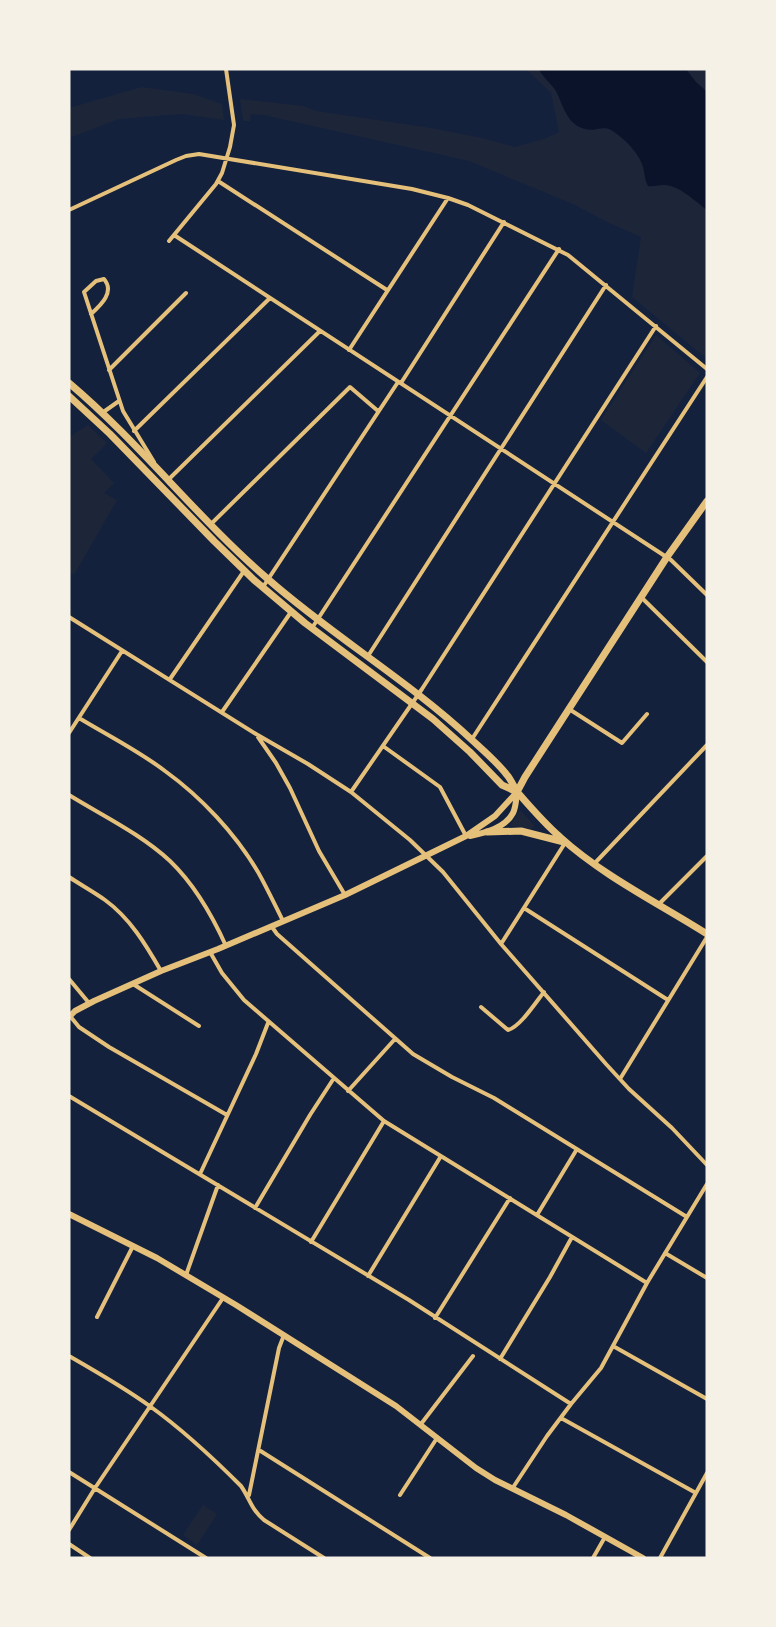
<svg xmlns="http://www.w3.org/2000/svg" width="776" height="1627" font-family="Karla,sans-serif">
	<rect width="100%" height="100%" fill="#14213d"/>
	<path fill="#1d2539" d="M 526,69 L 707,69 L 707,359 L 632,297 L 641,237 L 607,222 L 573,204 L 469,161 L 264,115 L 251,114 L 250,121 L 243,121 L 240,99 L 303,106 L 316,111 L 431,128 L 482,138 L 515,147 L 544,139 L 559,132 L 551,93 Z
		M 141,87 L 193,94 L 222,104 L 224,120 L 181,114 L 119,119 L 69,138 L 69,108 Z
		M 656,335 L 700,373 L 646,453 L 601,420 Z
		M 88,425 L 107,443 L 91,459 L 114,483 L 104,493 L 117,500 L 74,575 L 69,572 L 69,437 Z
		M 519,811 L 521,811 L 533,824 L 534,827 L 531,829 L 510,826 Z
		M 203,1505 L 217,1514 L 197,1545 L 183,1535 Z"/>
	<path fill="#0b132b" d="M 539,69 L 686,69 L 696,82 L 705,90 L 707,94 L 707,210 C 696,202 678,184 663,185 C 657,185 654,187 648,186 C 644,179 645,171 642,164 C 637,151 623,137 611,130 C 603,125 594,132 585,129 C 567,125 563,105 556,91 C 551,83 543,78 539,69 Z"/>
	<g fill="none" stroke-linecap="round" stroke-linejoin="round">
		<path stroke="#e5c07b" stroke-width="4" d="M 218,181 L 387,290
			M 69,210 L 176,160 L 186,156 L 199,154 L 412,189 L 448,198 L 468,205 L 568,255 L 707,369
			M 174,235 L 671,560 L 707,595
			M 169,241 L 216,184 L 222,173 L 230,147 L 234,125 L 226,69
			M 91,314 C 101,305 115,292 104,279 L 96,281 L 84,292 L 123,411 L 154,462
			M 349,350 L 448,198
			M 109,370 L 186,293
			M 401,383 L 504,222
			M 102,413 L 119,401
			M 134,431 L 270,298
			M 169,479 L 320,331
			M 211,524 L 350,387 L 378,411
			M 263,587 L 398,382
			M 641,597 L 707,662
			M 69,617 L 256,734 L 308,764 L 351,792 L 410,840 L 443,872 L 501,944 L 606,1064 L 629,1089 L 672,1128 L 707,1165
			M 312,628 L 559,249
			M 368,656 L 606,285
			M 170,679 L 244,571
			M 569,709 L 622,743 L 647,714
			M 222,712 L 291,612
			M 79,718 C 107,735 139,751 165,771 C 201,797 235,833 258,872 C 267,888 275,905 283,921
			M 69,733 L 122,651
			M 258,737 L 276,763 L 290,788 L 319,851 L 345,895
			M 472,739 L 707,377
			M 383,746 L 440,787 L 466,836
			M 351,792 L 422,689 L 656,326
			M 69,795 C 103,816 141,834 170,861 C 195,885 212,915 226,946
			M 594,864 L 707,745
			M 69,877 C 81,885 94,892 105,900 C 130,918 146,945 161,971
			M 659,904 L 707,856
			M 524,908 L 668,1000
			M 272,927 L 277,934 L 413,1054 L 452,1077 L 494,1098 L 687,1217
			M 501,944 L 565,843
			M 210,952 L 222,973 L 244,1000 L 384,1121 L 647,1283
			M 69,979 L 89,1003
			M 133,984 L 199,1026
			M 481,1007 L 508,1030 C 520,1027 536,1002 544,992
			M 70,1016 L 79,1027 L 109,1047 L 227,1115
			M 620,1079 L 707,937
			M 348,1091 L 395,1039
			M 69,1096 L 409,1300 L 571,1404
			M 200,1174 L 256,1054 L 268,1023
			M 255,1208 L 310,1115 L 334,1078
			M 537,1215 L 577,1149
			M 311,1242 L 384,1121
			M 665,1253 L 707,1278
			M 186,1275 L 218,1185
			M 368,1276 L 441,1156
			M 97,1317 L 133,1246
			M 435,1318 L 510,1198
			M 613,1346 L 707,1399
			M 69,1356 C 97,1372 125,1388 151,1407 C 183,1430 213,1458 241,1486 C 250,1499 251,1509 264,1520 L 324,1558
			M 500,1359 L 550,1277 L 572,1237
			M 561,1418 L 696,1493
			M 421,1424 L 473,1356
			M 259,1450 L 430,1558
			M 69,1472 L 206,1558
			M 512,1489 L 547,1436 L 571,1404 L 601,1368 L 647,1283 L 707,1184
			M 249,1495 L 279,1348 L 284,1335
			M 400,1495 L 437,1438
			M 69,1530 L 95,1488 L 223,1298
			M 69,1544 L 90,1558
			M 593,1558 L 605,1537
			M 660,1558 L 707,1473"/>
		<path stroke="#e5c07b" stroke-width="6" d="M 470,836 C 485,833 505,828 513,813 C 516,807 516,799 517,793
			M 69,1017 L 75,1011 L 94,1001 L 161,971 L 218,949 L 345,895 L 466,836 L 495,816 L 517,792
			M 69,1214 L 157,1258 L 236,1305 L 396,1406 L 476,1468 L 495,1480 L 566,1515 L 643,1558"/>
		<path stroke="#e5c07b" stroke-width="7" d="M 69,383 C 141,444 198,519 269,580 C 334,637 409,681 472,740 C 484,751 497,762 507,775 C 512,781 514,788 519,794 C 532,809 545,824 560,837 C 603,876 658,903 707,934
			M 69,396 L 110,434 L 214,541 L 254,580 L 305,623 L 433,719 L 470,752 L 502,785 L 517,792
			M 517,792 L 525,777 L 667,557 L 707,501
			M 487,832 L 521,831 L 564,842"/>
	</g>
	<rect width="776" height="1627" fill="none" stroke="#f6f1e7" stroke-width="141"/>
</svg>
